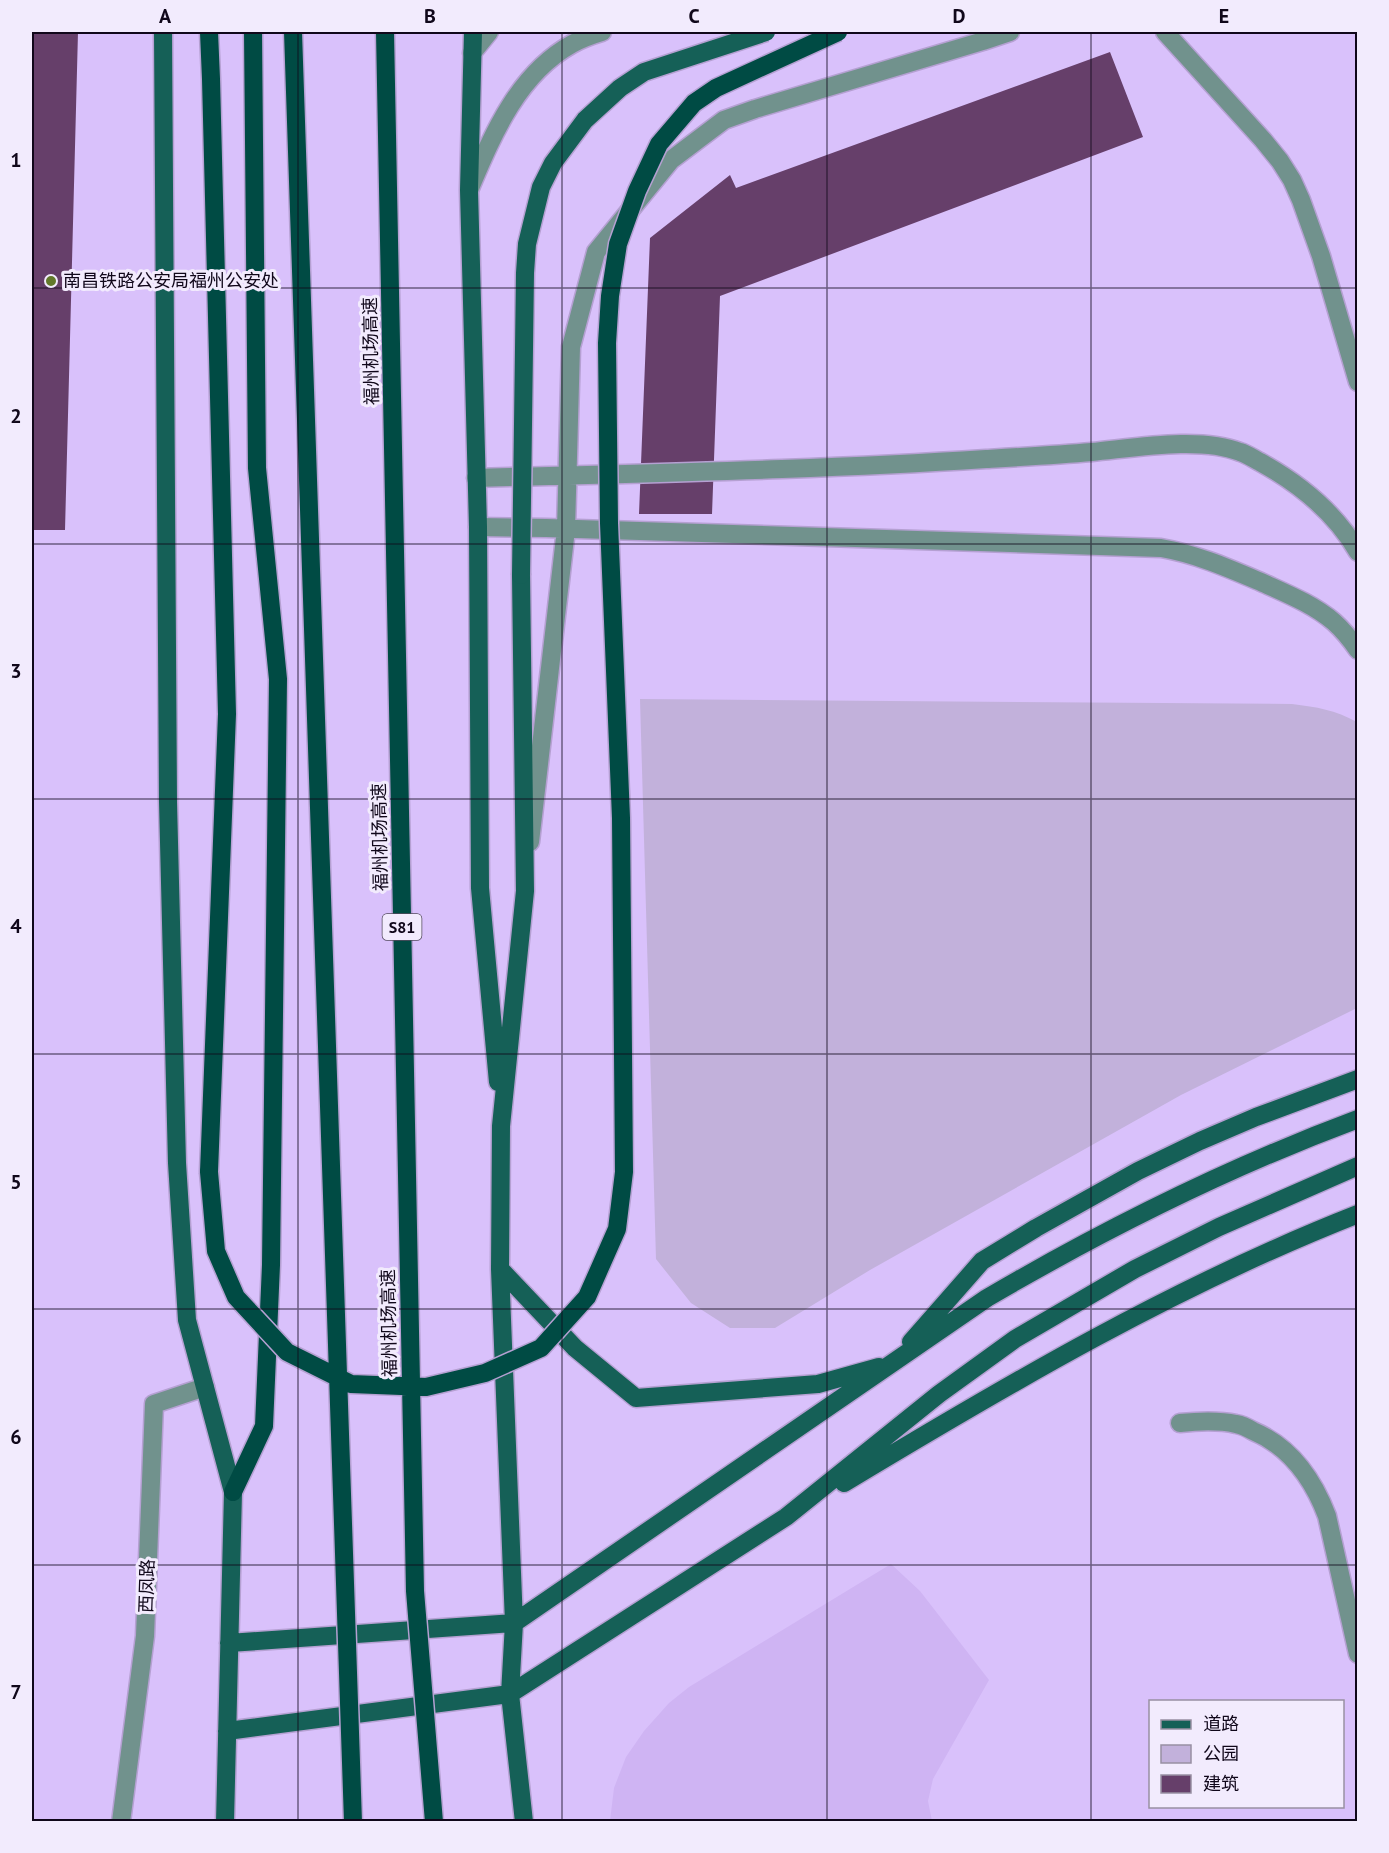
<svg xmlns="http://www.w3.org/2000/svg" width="1389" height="1853" font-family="'PT Sans','Noto Sans SC',sans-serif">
	<rect width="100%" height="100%" fill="#d9c1fb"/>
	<path fill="#cfb4f3" d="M 891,1564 L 920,1591 L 989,1680 L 933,1779 L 928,1801 L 932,1821 L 610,1821 L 614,1788 L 626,1757 L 644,1731 L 669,1703 L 689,1687 Z"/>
	<path fill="#c2b1db" d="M 640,699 L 1292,704 C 1317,707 1335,710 1357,722 L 1357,1008 L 1181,1095 L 870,1270 L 775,1328 L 730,1328 L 691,1303 L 656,1259 Z"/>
	<path fill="#663f6a" d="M 32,32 L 78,32 L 65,530 L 32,530 Z
		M 1110,52 L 1143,137 L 720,296 L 712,514 L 639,514 L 650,238 L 730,175 L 736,188 Z"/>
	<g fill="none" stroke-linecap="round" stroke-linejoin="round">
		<g stroke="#b5a0d2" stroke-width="21">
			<path id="minor" d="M 1165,32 L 1263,140 L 1280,161 L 1292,180 L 1301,200 L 1321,256 L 1358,382
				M 472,53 L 489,32
				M 470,188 C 493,134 518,74 572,44 C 581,39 592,35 602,32
				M 476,478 C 646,473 816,470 986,459 C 1021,457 1057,455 1092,452 C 1134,448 1200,436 1240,452 C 1247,454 1254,459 1260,462 C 1300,484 1335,512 1358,552
				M 478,527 L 546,528 L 1161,548 C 1196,554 1228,568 1261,582 C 1285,593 1313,604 1334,622 C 1343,630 1351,640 1358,650
				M 530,842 L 566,529 L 571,347 L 596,252 L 671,160 L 724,120 L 755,109 L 983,41 L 1010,32
				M 1180,1423 C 1199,1421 1218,1420 1236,1424 C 1242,1425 1248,1428 1253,1431 C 1291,1447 1313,1479 1327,1516 L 1358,1654
				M 121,1822 L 145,1636 L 154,1404 L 205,1387"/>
		</g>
		<g stroke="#b5a0d2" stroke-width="21">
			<path id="major" d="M 163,32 L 168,802 L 177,1163 L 187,1320 L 233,1492 L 225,1822
				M 473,32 L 469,190 L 478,527 L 480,888 L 498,1082
				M 521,575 L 525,891 L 501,1126 L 500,1269 L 514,1623 L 510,1694 L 524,1822
				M 500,1269 L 575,1348 L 636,1398 L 818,1384 L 879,1367
				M 911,1342 L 982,1261 L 1036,1228 L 1138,1171 L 1200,1141 L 1256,1117 L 1358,1079
				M 844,1483 C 1010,1383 1177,1285 1358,1214
				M 229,1643 L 514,1623 L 987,1298 C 1105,1229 1229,1167 1358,1119
				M 227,1731 L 510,1694 L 786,1517 L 939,1394 L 1015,1339 L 1135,1269 L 1219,1227 L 1358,1166"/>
		</g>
		<g stroke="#b5a0d2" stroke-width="21">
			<path id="highway" d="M 209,32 L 211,79 L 227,714 L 209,1172
				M 233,1492 L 264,1426 L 271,1265 L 278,679 L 257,468 L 253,32"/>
		</g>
		<use href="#minor" stroke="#71928d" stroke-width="18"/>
		<use href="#major" stroke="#156057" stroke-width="18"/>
		<use href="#highway" stroke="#004b44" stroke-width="18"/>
		<g stroke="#b5a0d2" stroke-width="21" stroke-linecap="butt">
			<path id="major-bridge" d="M 521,575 L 525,273 L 527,244 L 541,187 L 553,163 L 585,120 L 620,88 L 644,72 L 766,32"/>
		</g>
		<g stroke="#b5a0d2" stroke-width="21" stroke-linecap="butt">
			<path id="highway-bridge" d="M 293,32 L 353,1822
				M 385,32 L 415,1591 L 434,1822
				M 209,1172 L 216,1251 L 236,1297 L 287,1352 L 351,1384 L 426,1387 L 485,1373 L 541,1348 L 587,1297 L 617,1229 L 624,1172 L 621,818 L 609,523 L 607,343 L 610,296 L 618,244 L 637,191 L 659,144 L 694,103 L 716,88 L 838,32"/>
		</g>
		<use href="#major-bridge" stroke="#156057" stroke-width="18"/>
		<use href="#highway-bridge" stroke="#004b44" stroke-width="18"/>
	</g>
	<path fill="none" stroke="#10071a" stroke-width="1.5" stroke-opacity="0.55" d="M 298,32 L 298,1822M 562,32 L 562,1822M 827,32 L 827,1822M 1091,32 L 1091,1822M 32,288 L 1358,288M 32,544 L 1358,544M 32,799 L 1358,799M 32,1054 L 1358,1054M 32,1309 L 1358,1309M 32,1565 L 1358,1565"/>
	<circle fill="#62792b" stroke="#f2ebfd" stroke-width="2" cx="51" cy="281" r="6"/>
	<g text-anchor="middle" stroke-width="6" stroke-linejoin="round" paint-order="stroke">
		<rect fill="#f2ebfd" stroke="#544b5e" stroke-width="1.5" x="382.5" y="914" width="39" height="26" rx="4.5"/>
		<g font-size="16" font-weight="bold" fill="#10071a">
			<text x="402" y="933">S81</text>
		</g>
		<g font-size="18" fill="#10071a" stroke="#f2ebfd" text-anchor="start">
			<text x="63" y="287">南昌铁路公安局福州公安处</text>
		</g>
		<g font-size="18" fill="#10071a" stroke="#f2ebfd">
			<text transform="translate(371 351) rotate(-91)" y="6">福州机场高速</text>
			<text transform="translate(380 837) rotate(-91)" y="6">福州机场高速</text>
			<text transform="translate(389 1323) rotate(-91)" y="6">福州机场高速</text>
			<text transform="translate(147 1586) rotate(-88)" y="6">西凤路</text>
		</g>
	</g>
	<rect width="1389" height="1853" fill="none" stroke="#f2ebfd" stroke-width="66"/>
	<rect x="1149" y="1700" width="195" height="108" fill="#f2ebfd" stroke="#9890a2" stroke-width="1.5"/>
	<rect x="1161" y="1720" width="30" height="9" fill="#156057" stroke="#9890a2" stroke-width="1.5"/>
	<text x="1203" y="1730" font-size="18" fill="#10071a">道路</text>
	<rect x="1161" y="1745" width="30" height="18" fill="#c2b1db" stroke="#9890a2" stroke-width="1.5"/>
	<text x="1203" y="1760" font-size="18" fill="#10071a">公园</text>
	<rect x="1161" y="1775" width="30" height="18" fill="#663f6a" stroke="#9890a2" stroke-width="1.5"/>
	<text x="1203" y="1790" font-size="18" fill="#10071a">建筑</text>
	<rect x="33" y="33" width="1323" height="1787" fill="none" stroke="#10071a" stroke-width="2"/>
	<g font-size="20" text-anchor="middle" font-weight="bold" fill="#10071a">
		<text x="165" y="23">A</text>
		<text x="430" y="23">B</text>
		<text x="694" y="23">C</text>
		<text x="959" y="23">D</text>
		<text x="1224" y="23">E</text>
		<text x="16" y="167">1</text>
		<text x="16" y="423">2</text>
		<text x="16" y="678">3</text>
		<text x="16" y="933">4</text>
		<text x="16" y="1189">5</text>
		<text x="16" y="1444">6</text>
		<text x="16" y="1699">7</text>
	</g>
</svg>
